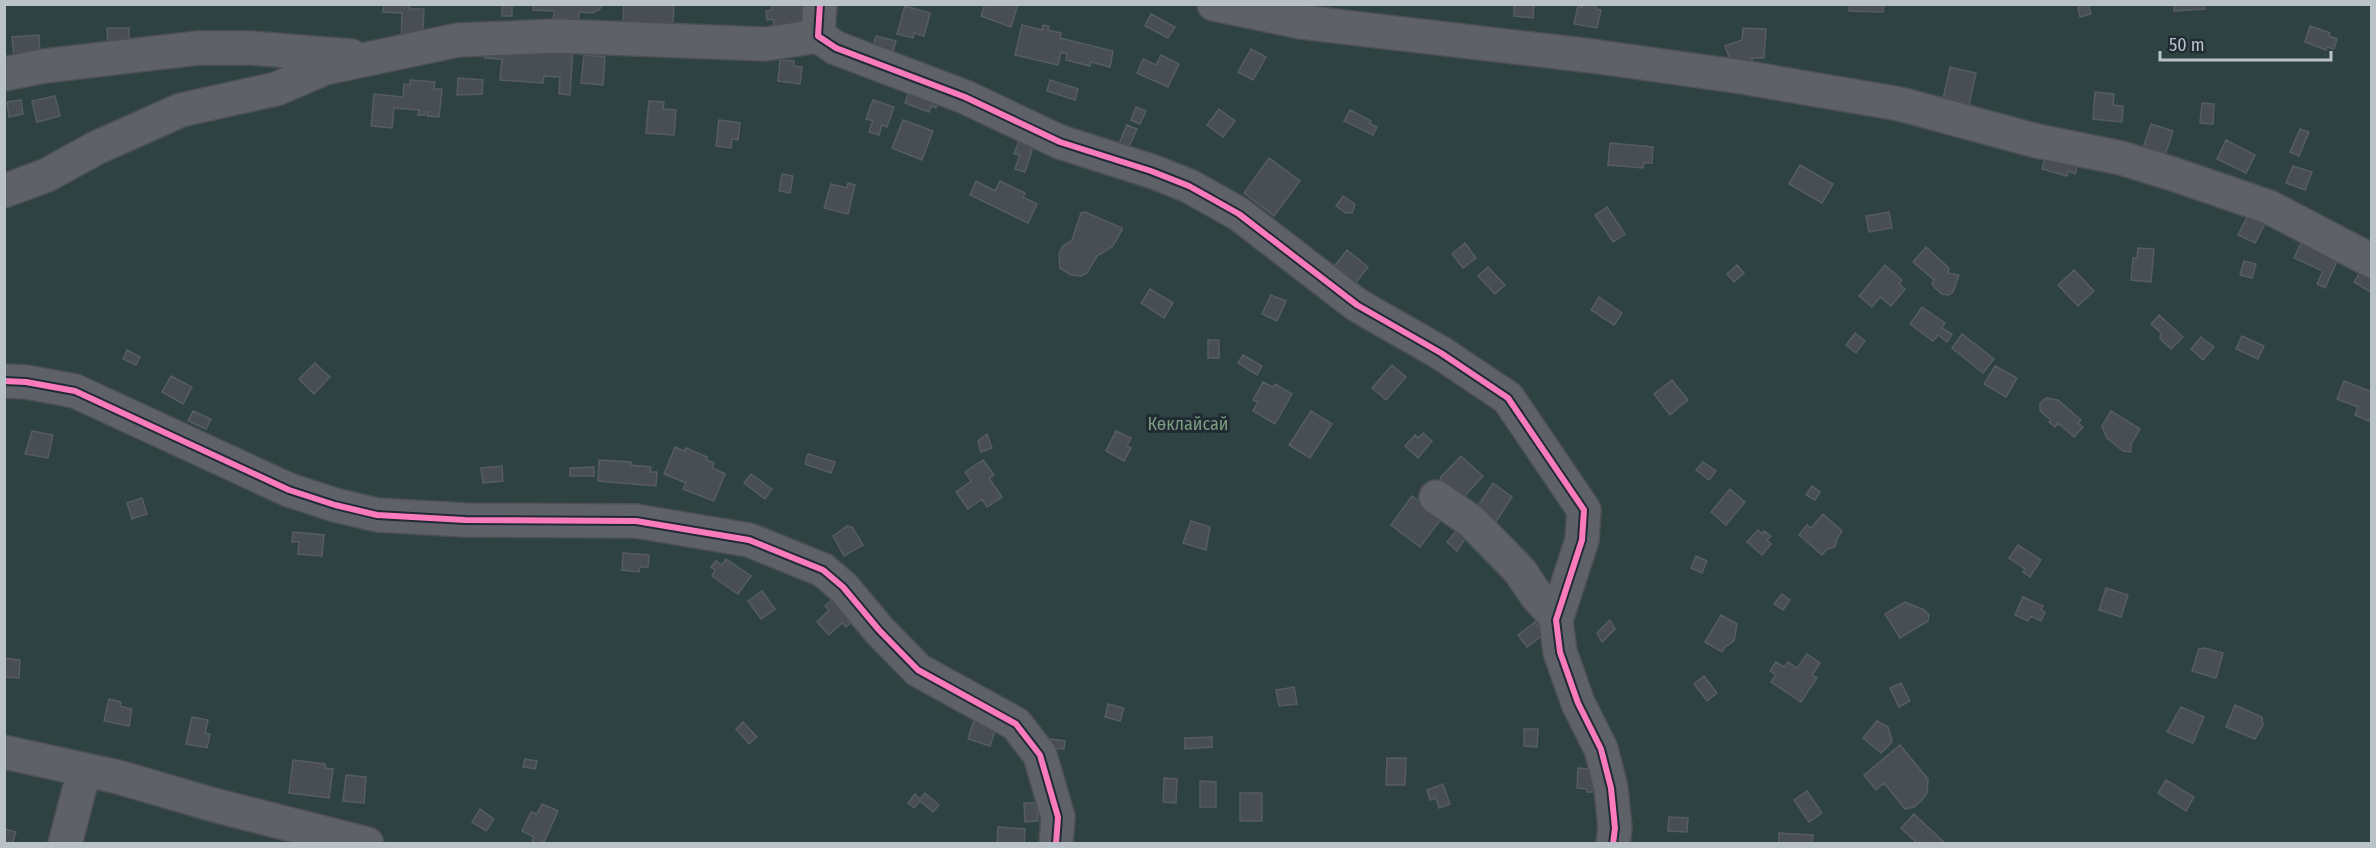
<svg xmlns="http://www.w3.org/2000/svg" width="2376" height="848" font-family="'Fira Sans Condensed',sans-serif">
	<rect width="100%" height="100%" fill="#2e343a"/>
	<path fill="#2e4241" d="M 5,5 L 2371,5 L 2371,843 L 5,843 Z"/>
	<path fill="#484e53" stroke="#565c61" stroke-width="1.5" d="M 384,4 L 410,4 L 410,9 L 424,9 L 422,45 L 401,44 L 402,13 L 383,12 Z
		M 502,4 L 512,4 L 512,16 L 502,16 Z
		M 533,4 L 603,4 L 599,10 L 592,13 L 579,12 L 578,28 L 553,27 L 554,11 L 533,10 Z
		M 624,4 L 674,4 L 672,37 L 623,22 Z
		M 772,4 L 807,4 L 807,29 L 775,32 L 773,19 L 767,20 L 766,11 L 772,10 Z
		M 985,4 L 1018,4 L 1011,27 L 981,16 Z
		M 1514,4 L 1534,4 L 1533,18 L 1514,16 Z
		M 1583,4 L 1596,6 L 1596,9 L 1601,10 L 1597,28 L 1574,24 L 1578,6 L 1582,7 Z
		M 1850,4 L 1884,4 L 1883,12 L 1849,11 Z
		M 2088,4 L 2091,14 L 2080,17 L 2078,7 Z
		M 2174,4 L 2204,4 L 2205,9 L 2174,11 Z
		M 905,6 L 930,13 L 924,36 L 914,33 L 913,38 L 897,34 Z
		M 1151,14 L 1175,27 L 1168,38 L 1145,26 Z
		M 1022,25 L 1042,30 L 1043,25 L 1049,26 L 1048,30 L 1061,33 L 1060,38 L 1113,51 L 1110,67 L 1091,62 L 1090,66 L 1066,60 L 1067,54 L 1061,52 L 1058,65 L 1015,55 Z
		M 2310,26 L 2330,33 L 2329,36 L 2337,39 L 2334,49 L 2327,47 L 2326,50 L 2305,42 Z
		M 107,28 L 129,28 L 129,47 L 108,48 Z
		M 1743,28 L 1766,29 L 1764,58 L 1752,58 L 1752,63 L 1734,70 L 1725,46 L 1742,40 Z
		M 39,35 L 40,57 L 14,58 L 12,37 Z
		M 876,36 L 896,41 L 893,51 L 873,46 Z
		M 486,41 L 573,46 L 570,95 L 559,94 L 560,77 L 544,76 L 543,83 L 500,80 L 502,59 L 485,58 Z
		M 1251,49 L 1266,57 L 1253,80 L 1238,72 Z
		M 584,55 L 605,57 L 603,85 L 581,83 Z
		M 1161,55 L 1179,64 L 1168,87 L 1137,73 L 1143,59 L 1156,65 Z
		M 780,60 L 794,61 L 794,66 L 802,67 L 800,84 L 778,81 Z
		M 1950,67 L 1976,73 L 1969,105 L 1943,99 Z
		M 458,78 L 483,80 L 482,94 L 457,95 Z
		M 410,80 L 435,82 L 434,89 L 442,89 L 439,117 L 427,116 L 428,112 L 425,112 L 425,115 L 418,115 L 419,110 L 394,108 L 392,128 L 371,126 L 374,94 L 403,97 L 404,84 L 410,85 Z
		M 1050,80 L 1078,89 L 1075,100 L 1047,91 Z
		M 910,87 L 937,104 L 936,108 L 931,106 L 929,112 L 905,103 Z
		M 2095,92 L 2114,94 L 2113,105 L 2123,106 L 2122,122 L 2093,119 Z
		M 55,96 L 60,116 L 37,122 L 32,101 Z
		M 21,100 L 23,114 L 9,117 L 7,102 Z
		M 873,100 L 894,107 L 887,127 L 882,125 L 879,135 L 869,132 L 873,121 L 866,119 Z
		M 649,101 L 664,102 L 663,109 L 676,110 L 674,135 L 646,133 Z
		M 2202,103 L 2214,104 L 2213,124 L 2200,123 Z
		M 1136,107 L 1146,111 L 1140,124 L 1131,120 Z
		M 1219,109 L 1235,121 L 1223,137 L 1207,125 Z
		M 1350,110 L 1371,121 L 1369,123 L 1377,127 L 1373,135 L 1344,121 Z
		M 719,120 L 740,123 L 738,140 L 732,139 L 731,148 L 716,146 Z
		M 903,120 L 933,131 L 922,160 L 892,148 Z
		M 2151,124 L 2173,131 L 2165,155 L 2143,148 Z
		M 1127,125 L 1137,129 L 1127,151 L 1118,146 Z
		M 2300,129 L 2309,132 L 2299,156 L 2290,152 Z
		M 1022,133 L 1036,138 L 1025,172 L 1015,169 L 1020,155 L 1014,154 Z
		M 2226,140 L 2255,155 L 2246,173 L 2217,159 Z
		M 1610,143 L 1653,147 L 1652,163 L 1644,163 L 1643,168 L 1608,165 Z
		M 2048,147 L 2077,156 L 2074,166 L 2077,167 L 2075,174 L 2068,171 L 2067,176 L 2042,169 Z
		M 1269,158 L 1300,181 L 1274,216 L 1244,193 Z
		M 1800,165 L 1833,184 L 1822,203 L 1789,184 Z
		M 2293,166 L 2312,172 L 2305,190 L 2286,183 Z
		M 782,174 L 793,176 L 790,193 L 779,191 Z
		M 976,181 L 995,191 L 1000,181 L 1025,193 L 1023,197 L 1037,204 L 1028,223 L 970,195 Z
		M 848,183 L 855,185 L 848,214 L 824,208 L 831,184 L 847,188 Z
		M 1343,196 L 1355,204 L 1352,213 L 1346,213 L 1336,206 Z
		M 1607,207 L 1625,234 L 1613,242 L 1595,215 Z
		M 2251,210 L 2268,218 L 2255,243 L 2238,235 Z
		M 1085,212 L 1122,228 L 1122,230 L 1112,247 L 1097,256 L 1087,273 L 1081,276 L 1071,275 L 1060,268 L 1059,254 L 1063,246 L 1072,240 L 1081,213 Z
		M 1889,212 L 1892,228 L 1869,232 L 1866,216 Z
		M 2304,237 L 2325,247 L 2322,254 L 2337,261 L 2325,288 L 2317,284 L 2323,271 L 2294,258 Z
		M 1465,243 L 1476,258 L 1463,268 L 1452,254 Z
		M 1926,247 L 1949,268 L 1948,273 L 1959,275 L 1953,292 L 1949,295 L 1942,294 L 1935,288 L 1932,283 L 1934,280 L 1913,262 Z
		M 2138,248 L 2154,249 L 2151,282 L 2131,280 L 2133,258 L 2137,258 Z
		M 1347,250 L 1368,267 L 1349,291 L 1333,268 Z
		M 2244,261 L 2256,264 L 2252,278 L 2240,275 Z
		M 1737,265 L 1744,273 L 1734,282 L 1727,274 Z
		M 1885,265 L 1902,280 L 1899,284 L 1905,289 L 1891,306 L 1880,297 L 1872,307 L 1859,296 Z
		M 1488,267 L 1505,285 L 1495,294 L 1478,276 Z
		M 2363,268 L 2372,274 L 2372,293 L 2354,282 Z
		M 2074,270 L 2094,291 L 2078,306 L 2058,285 Z
		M 1150,289 L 1173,303 L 1164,318 L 1141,303 Z
		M 1271,295 L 1286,301 L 1277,321 L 1262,314 Z
		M 1599,297 L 1622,313 L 1614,325 L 1591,310 Z
		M 1922,307 L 1945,323 L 1942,328 L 1952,334 L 1947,342 L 1938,335 L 1933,341 L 1910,324 Z
		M 2159,315 L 2183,337 L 2171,349 L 2160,339 L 2161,333 L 2151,324 Z
		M 1855,333 L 1865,341 L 1856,353 L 1846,345 Z
		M 1962,334 L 1994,359 L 1983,373 L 1952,348 Z
		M 2242,336 L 2264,346 L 2258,359 L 2236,349 Z
		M 2201,337 L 2214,347 L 2203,360 L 2191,349 Z
		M 1208,340 L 1219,340 L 1219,358 L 1208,358 Z
		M 127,350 L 140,357 L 136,365 L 123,359 Z
		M 1243,355 L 1262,366 L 1257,375 L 1238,363 Z
		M 315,363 L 330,377 L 314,394 L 299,379 Z
		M 1392,365 L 1406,377 L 1386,400 L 1372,388 Z
		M 1995,366 L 2017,378 L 2006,397 L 1984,384 Z
		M 171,376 L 192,387 L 183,404 L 162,392 Z
		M 1672,380 L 1688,400 L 1670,415 L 1654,394 Z
		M 2344,381 L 2372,392 L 2372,414 L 2369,421 L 2355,415 L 2358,407 L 2337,399 Z
		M 1263,382 L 1273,387 L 1275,384 L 1292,394 L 1275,424 L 1253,411 L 1258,402 L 1253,400 Z
		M 2046,398 L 2058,400 L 2081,420 L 2078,423 L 2083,427 L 2074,437 L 2058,423 L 2055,427 L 2049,422 L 2051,420 L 2040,411 L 2040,403 Z
		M 193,411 L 211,419 L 206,429 L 188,421 Z
		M 1311,411 L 1332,424 L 1310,458 L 1289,445 Z
		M 2111,411 L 2140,429 L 2131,444 L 2131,452 L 2123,451 L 2107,438 L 2102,426 Z
		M 32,431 L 53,435 L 48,458 L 25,454 Z
		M 1116,431 L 1131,438 L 1127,446 L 1131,448 L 1124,461 L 1106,451 Z
		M 1423,433 L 1432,441 L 1418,458 L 1405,446 L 1415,435 L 1418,438 Z
		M 987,434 L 992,448 L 981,452 L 978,441 Z
		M 675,447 L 684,451 L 686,448 L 707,457 L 707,460 L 714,463 L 712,468 L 725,474 L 714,501 L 683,489 L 686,483 L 664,474 Z
		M 808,454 L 835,462 L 831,473 L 805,464 Z
		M 1461,456 L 1483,476 L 1462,499 L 1440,478 Z
		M 599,460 L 631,462 L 631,465 L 651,467 L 650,472 L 657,472 L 656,486 L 598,481 Z
		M 983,460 L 994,475 L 989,478 L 1002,497 L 987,507 L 982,499 L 968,509 L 956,492 L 971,481 L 965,472 Z
		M 1703,462 L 1716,471 L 1709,480 L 1696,470 Z
		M 502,466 L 503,481 L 483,483 L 481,468 Z
		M 594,467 L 594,476 L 570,476 L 570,468 Z
		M 751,474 L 772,489 L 765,499 L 744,483 Z
		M 1493,483 L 1512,497 L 1494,525 L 1474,512 Z
		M 1812,486 L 1820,492 L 1815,500 L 1806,495 Z
		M 1730,489 L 1745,502 L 1726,525 L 1711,512 Z
		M 1412,496 L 1442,518 L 1420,547 L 1391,525 Z
		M 142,498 L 147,514 L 132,519 L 127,503 Z
		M 1823,514 L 1842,531 L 1837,539 L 1835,547 L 1827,549 L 1822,555 L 1799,535 L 1807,525 L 1811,528 Z
		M 1191,521 L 1210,527 L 1206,550 L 1183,543 Z
		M 847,526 L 852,527 L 863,545 L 844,556 L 833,536 Z
		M 1758,530 L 1762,534 L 1764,531 L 1771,536 L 1767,540 L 1771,544 L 1762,555 L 1747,542 Z
		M 1456,531 L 1465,539 L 1457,551 L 1447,542 Z
		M 293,532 L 324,535 L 322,556 L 298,554 L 299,542 L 292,542 Z
		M 2018,545 L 2041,560 L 2030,577 L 2023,572 L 2025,569 L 2009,558 Z
		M 623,553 L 649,555 L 648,567 L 640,567 L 639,572 L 622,570 Z
		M 1696,556 L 1707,561 L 1702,573 L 1691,568 Z
		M 726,559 L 751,576 L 738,594 L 712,576 L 715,570 L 711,567 L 716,561 L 722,565 Z
		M 2106,588 L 2128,595 L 2121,617 L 2099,610 Z
		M 762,591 L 775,609 L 761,619 L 748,601 Z
		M 1782,594 L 1790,600 L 1783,610 L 1774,604 Z
		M 837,595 L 857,616 L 846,627 L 842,623 L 829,635 L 817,622 L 829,610 L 825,606 Z
		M 2023,597 L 2043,606 L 2041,610 L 2045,612 L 2041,621 L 2031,616 L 2028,621 L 2015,615 Z
		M 1905,602 L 1924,610 L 1929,615 L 1928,621 L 1900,638 L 1885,614 Z
		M 1721,615 L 1737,624 L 1734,641 L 1725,647 L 1722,652 L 1705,642 Z
		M 1610,620 L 1615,629 L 1602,642 L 1597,633 Z
		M 1535,622 L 1544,634 L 1527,647 L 1518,635 Z
		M 2205,648 L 2223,653 L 2216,678 L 2192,671 L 2199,649 Z
		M 1807,654 L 1820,663 L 1812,675 L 1817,678 L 1801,702 L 1771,682 L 1776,675 L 1770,671 L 1776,662 L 1784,667 L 1788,662 L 1797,668 Z
		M 4,658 L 20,660 L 19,678 L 4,677 Z
		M 1704,676 L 1717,693 L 1707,701 L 1694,684 Z
		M 1901,683 L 1910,701 L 1899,707 L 1890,688 Z
		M 1294,687 L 1297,704 L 1279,706 L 1276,690 Z
		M 109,699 L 121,702 L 120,706 L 132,709 L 129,726 L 104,721 Z
		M 1108,704 L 1124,708 L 1120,721 L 1105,717 Z
		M 2235,705 L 2262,717 L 2263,725 L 2255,739 L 2226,727 Z
		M 2181,707 L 2204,717 L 2193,743 L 2167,732 Z
		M 192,717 L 208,720 L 205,733 L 210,734 L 207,748 L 186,744 Z
		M 974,720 L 996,728 L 990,746 L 968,739 Z
		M 1877,721 L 1888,727 L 1891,737 L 1892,742 L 1881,753 L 1863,738 Z
		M 743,722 L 757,737 L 749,744 L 736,729 Z
		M 1524,729 L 1538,729 L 1537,747 L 1524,746 Z
		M 1212,737 L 1212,747 L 1185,749 L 1185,738 Z
		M 1051,739 L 1065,741 L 1064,749 L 1050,748 Z
		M 1900,745 L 1928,779 L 1927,793 L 1921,801 L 1914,807 L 1905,809 L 1884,783 L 1876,790 L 1864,775 Z
		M 1387,758 L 1406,758 L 1405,785 L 1386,785 Z
		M 525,759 L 537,761 L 535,769 L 523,767 Z
		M 293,760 L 325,764 L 325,768 L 333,769 L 329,798 L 289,793 Z
		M 1578,768 L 1603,770 L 1595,792 L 1587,792 L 1587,789 L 1577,788 Z
		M 346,775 L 366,777 L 364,803 L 343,801 Z
		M 1164,778 L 1177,779 L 1176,803 L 1163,802 Z
		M 2166,780 L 2194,797 L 2186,811 L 2158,793 Z
		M 1200,781 L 1216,782 L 1216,807 L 1200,807 Z
		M 1443,784 L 1450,804 L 1439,808 L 1436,798 L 1430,800 L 1427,790 Z
		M 1807,791 L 1822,813 L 1809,822 L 1794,800 Z
		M 925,793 L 939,805 L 933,812 L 920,801 L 914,808 L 908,803 L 915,794 L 920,799 Z
		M 1240,793 L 1262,793 L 1262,821 L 1240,821 Z
		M 1024,803 L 1037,803 L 1038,821 L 1025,822 Z
		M 542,804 L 558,811 L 544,842 L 541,841 L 537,844 L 532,841 L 534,837 L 522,831 L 531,812 L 537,814 Z
		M 480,809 L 494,819 L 486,831 L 472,822 Z
		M 1914,814 L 1946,844 L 1918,844 L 1901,828 Z
		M 1669,817 L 1688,818 L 1687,832 L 1668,831 Z
		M 998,827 L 1025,829 L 1024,844 L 997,844 Z
		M 4,829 L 16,832 L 12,844 L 4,844 Z
		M 1779,833 L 1813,835 L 1812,844 L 1779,844 Z"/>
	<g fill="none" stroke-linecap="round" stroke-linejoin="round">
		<g stroke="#4c5054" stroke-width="36">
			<path id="minor" d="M 820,4 L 818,36 L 836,48 L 965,97 L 1060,142 L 1151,171 L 1189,186 L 1239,214 L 1357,305 L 1441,353 L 1508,398 L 1584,510 L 1582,540 L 1556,620 L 1560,652 L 1578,703 L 1601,749 L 1611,788 L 1615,828 L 1613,844
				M 1214,4 L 1301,22 L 1592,56 L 1742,77 L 1900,104 L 2037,141 L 2121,158 L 2173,174 L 2269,207 L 2372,261
				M 4,74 L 44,66 L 198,48 L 251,48 L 351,56
				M 4,191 L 47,175 L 96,148 L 181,110 L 276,89 L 325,68 L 458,40 L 557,36 L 766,44 L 818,36
				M 4,381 L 26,382 L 75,391 L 289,490 L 335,505 L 377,515 L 465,520 L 636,521 L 749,540 L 823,570 L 843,587 L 879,630 L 918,670 L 1016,724 L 1040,755 L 1058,817 L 1056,844
				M 1436,497 L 1471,521 L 1520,571 L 1536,595 L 1557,618
				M 4,752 L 118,777 L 214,805 L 367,844
				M 65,844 L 84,771"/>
		</g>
		<use href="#minor" stroke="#5e6268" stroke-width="33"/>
		<g stroke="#212b34" stroke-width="10">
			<path id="cycleway" d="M 820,4 L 818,36 L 836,48 L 965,97 L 1060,142 L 1151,171 L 1189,186 L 1239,214 L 1357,305 L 1441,353 L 1508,398 L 1584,510 L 1582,540 L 1556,620 L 1560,652 L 1578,703 L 1601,749 L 1611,788 L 1615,828 L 1613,844
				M 4,381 L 26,382 L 75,391 L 289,490 L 335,505 L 377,515 L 465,520 L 636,521 L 749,540 L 823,570 L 843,587 L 879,630 L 918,670 L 1016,724 L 1040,755 L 1058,817 L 1056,844"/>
		</g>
		<use href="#cycleway" stroke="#fd7abc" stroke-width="6"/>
	</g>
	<g text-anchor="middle" stroke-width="6" stroke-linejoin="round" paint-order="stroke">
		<g font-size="18" fill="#7a9d7f" stroke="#212b34">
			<text x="1188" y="430">Көклайсай</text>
		</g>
	</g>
	<rect width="2376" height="848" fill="none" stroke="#b9c1c9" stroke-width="12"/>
	<path d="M2160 51v9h171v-9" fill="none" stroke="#b9c1c9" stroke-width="3"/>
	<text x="2169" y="51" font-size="18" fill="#b9c1c9" stroke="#212b34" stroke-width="4.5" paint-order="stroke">50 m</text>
</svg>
